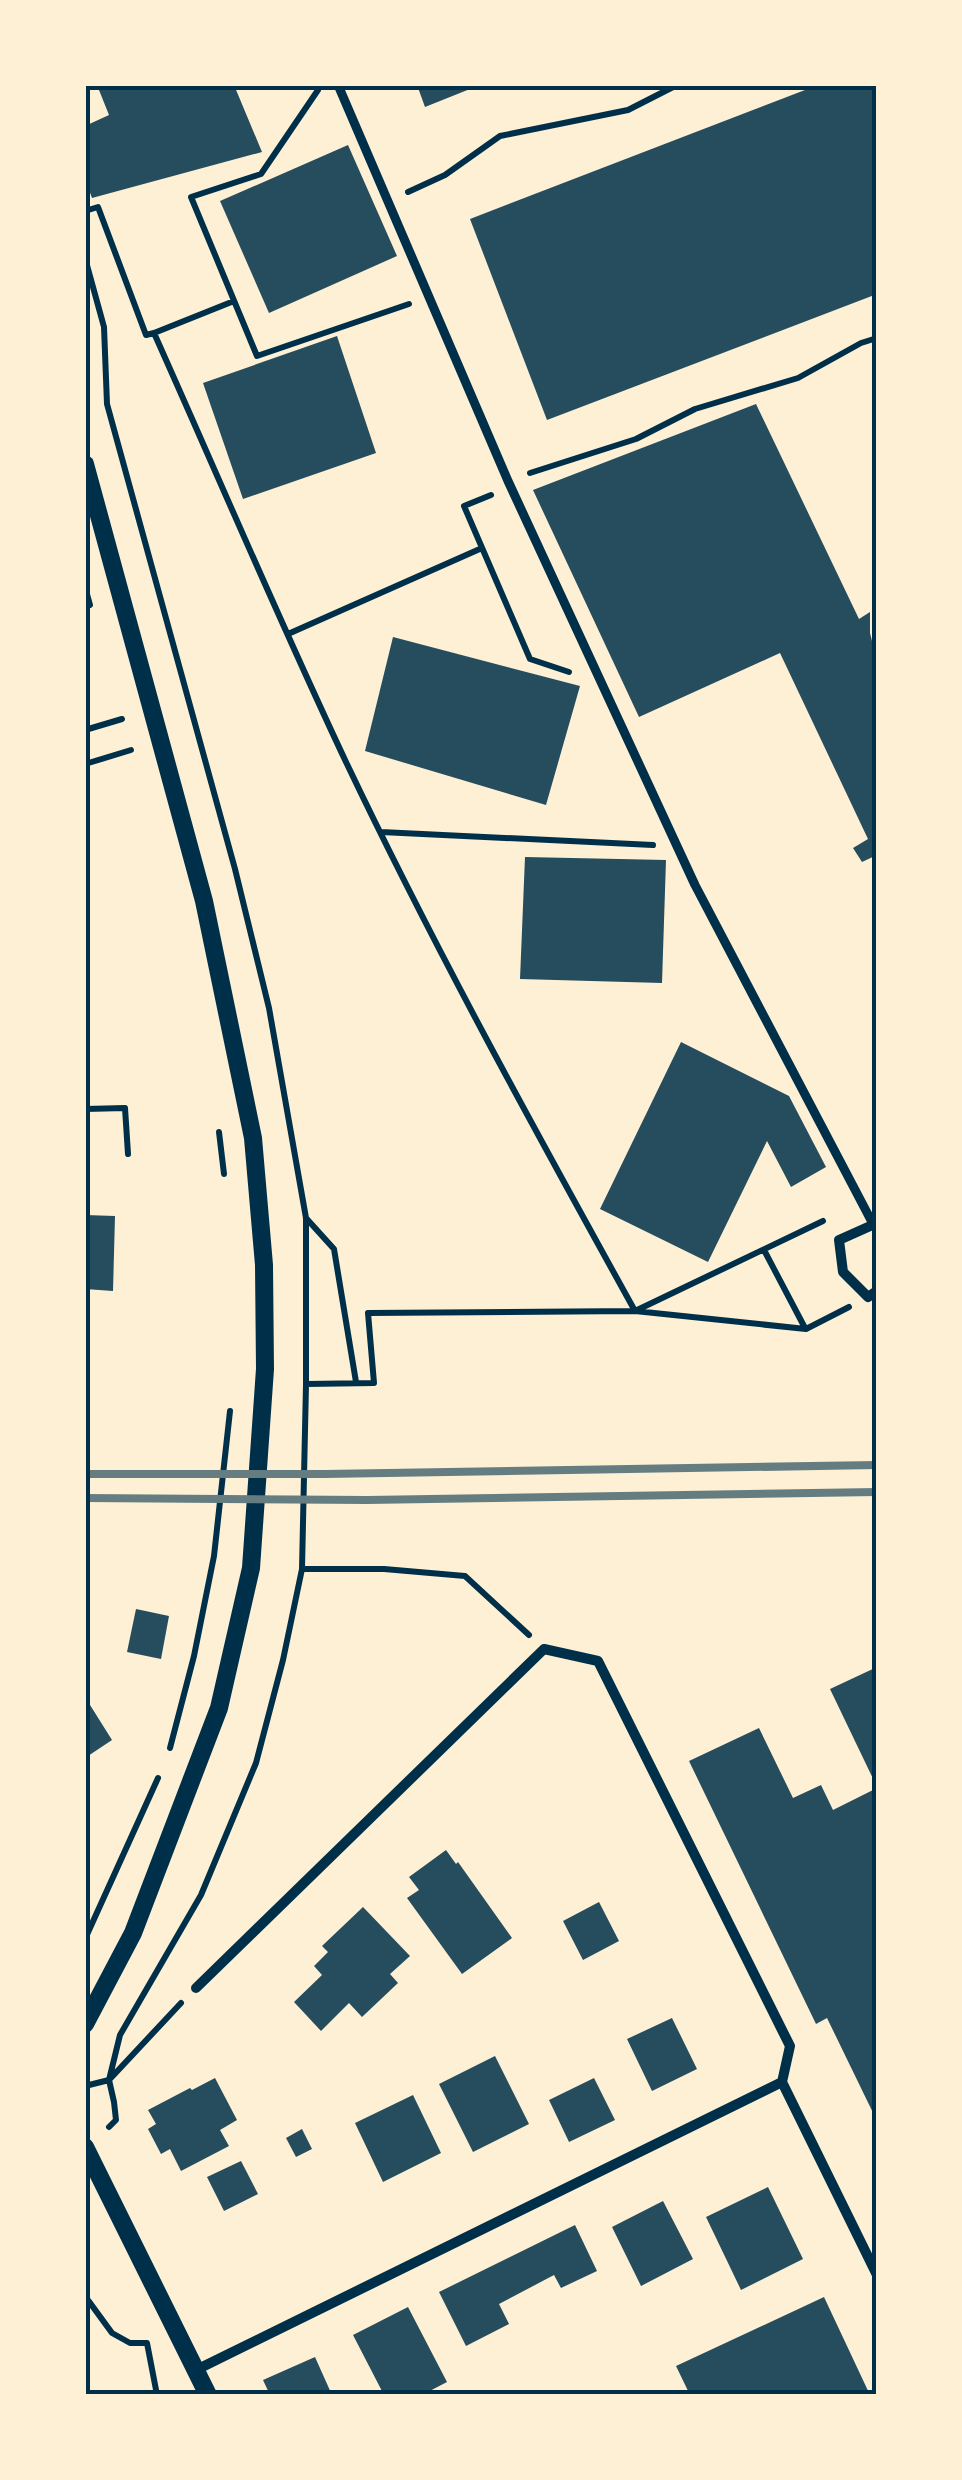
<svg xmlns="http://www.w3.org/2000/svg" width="962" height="2480" font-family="'Archivo Narrow',sans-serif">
	<rect width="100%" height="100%" fill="#fdf0d5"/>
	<path fill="#264d5e" d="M 97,85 L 234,85 L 262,152 L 92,198 L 85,179 L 85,126 L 109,115 Z
		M 417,85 L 480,85 L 425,107 Z
		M 818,85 L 877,85 L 877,294 L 547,420 L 470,219 Z
		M 348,145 L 397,256 L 269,313 L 220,201 Z
		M 337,336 L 376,453 L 243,499 L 203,383 Z
		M 756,404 L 859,619 L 870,612 L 870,633 L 877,661 L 877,855 L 862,862 L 853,848 L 868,839 L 780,653 L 639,717 L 533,490 Z
		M 393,637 L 580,686 L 546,805 L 365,751 Z
		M 525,857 L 666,860 L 662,983 L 520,979 Z
		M 681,1042 L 789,1096 L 826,1167 L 791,1187 L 767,1141 L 708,1262 L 600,1209 Z
		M 85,1215 L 115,1216 L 113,1291 L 85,1289 Z
		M 136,1609 L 169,1616 L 161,1659 L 127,1652 Z
		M 877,1667 L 877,1787 L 830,1689 Z
		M 85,1697 L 112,1740 L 85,1758 Z
		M 759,1728 L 793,1798 L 821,1785 L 833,1810 L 877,1788 L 877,2121 L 827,2018 L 816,2024 L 689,1761 Z
		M 446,1850 L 456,1864 L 458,1862 L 512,1938 L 462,1974 L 407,1898 L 419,1890 L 409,1877 Z
		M 599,1902 L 619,1941 L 583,1960 L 563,1921 Z
		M 363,1907 L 410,1956 L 390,1974 L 398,1983 L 362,2017 L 349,2003 L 321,2031 L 294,2002 L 322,1975 L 314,1966 L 328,1952 L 322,1946 Z
		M 672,2018 L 697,2069 L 652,2091 L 627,2039 Z
		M 495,2056 L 529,2124 L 473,2152 L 439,2084 Z
		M 215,2078 L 237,2120 L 220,2130 L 229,2146 L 181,2171 L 170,2149 L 161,2154 L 148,2129 L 156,2124 L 148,2110 L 190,2088 L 192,2090 Z
		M 594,2078 L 615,2120 L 569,2142 L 549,2100 Z
		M 413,2095 L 441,2153 L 383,2182 L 355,2123 Z
		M 302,2129 L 312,2149 L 296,2157 L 286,2138 Z
		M 241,2161 L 258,2194 L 224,2211 L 207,2177 Z
		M 768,2187 L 803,2259 L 741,2290 L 706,2217 Z
		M 663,2201 L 693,2259 L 641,2286 L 612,2227 Z
		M 575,2225 L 597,2271 L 561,2288 L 554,2275 L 499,2304 L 509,2324 L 466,2346 L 439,2292 Z
		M 824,2297 L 870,2395 L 690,2395 L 676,2366 Z
		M 408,2307 L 447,2382 L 422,2395 L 384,2395 L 353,2335 Z
		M 315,2357 L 332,2395 L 270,2395 L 263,2380 Z"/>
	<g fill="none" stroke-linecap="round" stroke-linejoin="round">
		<path stroke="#003049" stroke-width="6" d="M 318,90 L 261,174 L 191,197 L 257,356 L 409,304
			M 408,192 L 445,175 L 500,136 L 628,110 L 677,85
			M 85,211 L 98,207 L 146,335 L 154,333 C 218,476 279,620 346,762 C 435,949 535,1130 635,1311 L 823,1221
			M 85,258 L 104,327 L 107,404 L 235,869 L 269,1008 L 306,1218 L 306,1384 L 302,1569 L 283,1660 L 256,1763 L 201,1895 L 120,2035 L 109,2080 L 114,2102 L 116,2120 L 109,2127
			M 154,333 L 234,301
			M 530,473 L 636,439 L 695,409 L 798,378 L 861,343 L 877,338
			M 491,495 L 464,506 L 530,659 L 569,672
			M 85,587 L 90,605
			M 288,634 L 482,548
			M 85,730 L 122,719
			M 85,764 L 131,750
			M 381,832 L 653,845
			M 85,1109 L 125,1108 L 128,1154
			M 219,1132 L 224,1174
			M 306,1218 L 334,1249 L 356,1382
			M 764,1250 L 805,1328
			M 306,1384 L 374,1383 L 368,1313 L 635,1311 L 806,1329 L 849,1307
			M 302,1569 L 384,1569 L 465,1576 L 529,1635
			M 170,1748 L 194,1656 L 214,1556 L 230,1411
			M 85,1939 L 158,1778
			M 85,2086 L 109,2080 L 181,2003
			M 85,2296 L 112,2333 L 130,2343 L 147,2343 L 157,2395"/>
		<path stroke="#003049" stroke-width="9" d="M 338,85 L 508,481 L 695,885 L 873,1224"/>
		<path stroke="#003049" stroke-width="10" d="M 877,1223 L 839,1240 L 843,1272 L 868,1297 L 877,1291
			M 196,1988 L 544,1649 L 598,1661 L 790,2046 L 782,2082 L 877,2275
			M 196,2370 L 782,2082"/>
		<path stroke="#003049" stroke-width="18" d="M 85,464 L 204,901 L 253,1138 L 264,1265 L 265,1369 L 251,1568 L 219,1708 L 133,1933 L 85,2024
			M 85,2147 L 208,2395"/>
		<path stroke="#657d81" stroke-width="8" d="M 85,1474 L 325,1474 L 877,1465
			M 85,1498 L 367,1500 L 877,1492"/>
	</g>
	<rect width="962" height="2480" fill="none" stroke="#fdf0d5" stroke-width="175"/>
	<rect x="88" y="88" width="786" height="2304" fill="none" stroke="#003049" stroke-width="4"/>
</svg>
